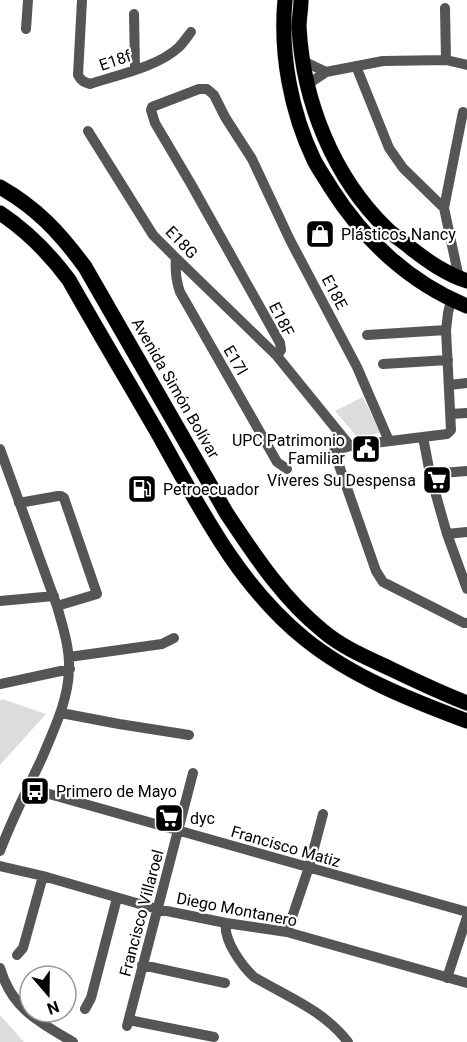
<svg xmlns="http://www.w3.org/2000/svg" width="467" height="1042" font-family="Roboto,sans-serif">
	<rect width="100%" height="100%" fill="#fff"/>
	<path fill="#dcdcdc" d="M 363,397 L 380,433 L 357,437 L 335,411 Z
		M 2,699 L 46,714 L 0,765 L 0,701 Z
		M 0,1015 L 24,1042 L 0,1042 Z"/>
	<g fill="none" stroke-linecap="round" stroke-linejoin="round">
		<g stroke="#dbdbdb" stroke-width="16">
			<path id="highway" d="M 285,0 C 280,54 291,112 314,160 C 319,170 326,179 331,188 C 364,240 410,283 467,306
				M 301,0 C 301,9 299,18 299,27 C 303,101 333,177 387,229 C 394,236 404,242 412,249 C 429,262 446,274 467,281
				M 0,187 C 37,208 60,233 85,267 L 227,514 C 255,556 283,599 323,631 C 343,648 368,658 391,669 C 416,681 441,693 467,703
				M 0,213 C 27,231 49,253 69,280 C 99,333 130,385 160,437 C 201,510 239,586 305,639 C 352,677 411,700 467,721"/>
		</g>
		<path stroke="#555" stroke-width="10" d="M 82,0 L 78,75 C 81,81 84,82 90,84 C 117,75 158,67 179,47 C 184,42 187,37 191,32
			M 445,8 L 446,60
			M 134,14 L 135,69
			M 26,29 L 28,0
			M 303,61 L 326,72
			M 356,66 L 389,148 L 403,168 L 444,208
			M 308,84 L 326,72 L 383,61 L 446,60 L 467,65
			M 88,131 L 153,235 L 176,258 L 277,356
			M 176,258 C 175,270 176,281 180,292 L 277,462 L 287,469
			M 459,278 L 444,208 L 463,112
			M 451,300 L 448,313 L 446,330 L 451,430 L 447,434 L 350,446 L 334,451 L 376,571 L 383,582 L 464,623 L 467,623
			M 367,335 L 446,330
			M 383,364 L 448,360
			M 450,385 L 467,383
			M 451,414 L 467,413
			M 423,437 L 430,474 L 447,534 L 467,589
			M 350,446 L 277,356 L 281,350 L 280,343 L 191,184 L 155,123 L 151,110 L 152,107 L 199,89 L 207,89 L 214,95 L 225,117 L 252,159 L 290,240 L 357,367 L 389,441
			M 0,449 L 57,606 C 63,627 70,649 69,670 C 68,701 54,729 42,758 C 28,788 12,819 0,851
			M 430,474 L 467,471
			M 19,503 L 58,496 L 61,496 L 64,498 L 97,594 L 57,606
			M 447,534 L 467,532
			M 0,601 L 54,596
			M 69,657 L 162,644 L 174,638
			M 0,684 L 70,669
			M 61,713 L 119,724 L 189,735
			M 28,788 L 467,912
			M 0,866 L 43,876 L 157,909 L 226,923 L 287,932 L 467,983
			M 226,923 C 223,940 242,966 254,977 C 288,997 323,1010 348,1042
			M 287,932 L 309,867 L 323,814
			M 17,955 L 23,948 L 43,876
			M 142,965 L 225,983
			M 0,968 C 12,1009 39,1022 73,1042
			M 447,978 L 467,917
			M 85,1009 L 91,998 L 117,898
			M 129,1020 L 214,1037
			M 127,1026 L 193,773"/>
		<use href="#highway" stroke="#000" stroke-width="15"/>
	</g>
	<defs>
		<g id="shop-square" transform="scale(1.5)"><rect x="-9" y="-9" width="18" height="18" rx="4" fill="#000" stroke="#fff"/><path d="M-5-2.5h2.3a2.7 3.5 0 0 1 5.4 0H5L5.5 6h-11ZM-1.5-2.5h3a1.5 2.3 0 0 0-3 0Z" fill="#fff"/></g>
		<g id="civic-square" transform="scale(1.5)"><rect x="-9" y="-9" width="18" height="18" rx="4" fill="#000" stroke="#fff"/><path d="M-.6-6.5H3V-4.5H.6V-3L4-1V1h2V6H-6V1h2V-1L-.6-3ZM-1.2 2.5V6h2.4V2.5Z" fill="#fff"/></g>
		<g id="supermarket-square" transform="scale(1.5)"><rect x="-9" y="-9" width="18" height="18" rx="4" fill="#000" stroke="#fff"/><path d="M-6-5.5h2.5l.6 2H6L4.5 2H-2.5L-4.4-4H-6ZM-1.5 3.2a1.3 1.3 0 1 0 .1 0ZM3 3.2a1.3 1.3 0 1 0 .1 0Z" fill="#fff"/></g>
		<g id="fuel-square" transform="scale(1.5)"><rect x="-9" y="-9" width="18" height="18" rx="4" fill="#000" stroke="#fff"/><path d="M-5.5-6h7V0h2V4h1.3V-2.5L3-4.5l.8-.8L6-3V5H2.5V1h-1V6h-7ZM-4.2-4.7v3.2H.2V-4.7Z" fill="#fff"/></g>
		<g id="bus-square" transform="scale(1.5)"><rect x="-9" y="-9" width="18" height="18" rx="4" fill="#000" stroke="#fff"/><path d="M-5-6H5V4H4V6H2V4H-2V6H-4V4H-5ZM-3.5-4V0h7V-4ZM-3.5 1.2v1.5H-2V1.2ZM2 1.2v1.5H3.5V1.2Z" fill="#fff"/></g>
	</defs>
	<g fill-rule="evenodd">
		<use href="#shop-square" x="320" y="234"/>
		<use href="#civic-square" x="366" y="449"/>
		<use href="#supermarket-square" x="437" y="480"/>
		<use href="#fuel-square" x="142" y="489"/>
		<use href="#bus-square" x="35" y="791"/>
		<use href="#supermarket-square" x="169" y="818"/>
	</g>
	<g text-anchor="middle" stroke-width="4.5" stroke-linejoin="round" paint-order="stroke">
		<g font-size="16" fill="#000" stroke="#fff">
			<text transform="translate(115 60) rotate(-19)" y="6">E18f</text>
			<text transform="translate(182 242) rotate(46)" y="6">E18G</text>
			<text transform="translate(335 292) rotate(62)" y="6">E18E</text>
			<text transform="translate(282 319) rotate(63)" y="6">E18F</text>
			<text transform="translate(236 360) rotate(60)" y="6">E17l</text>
			<text transform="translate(176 388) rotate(60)" y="6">Avenida Simón Bolívar</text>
			<text transform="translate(286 846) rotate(16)" y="6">Francisco Matiz</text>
			<text transform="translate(237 909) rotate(11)" y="6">Diego Montanero</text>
			<text transform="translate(141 913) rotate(-75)" y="6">Francisco Villaroel</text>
		</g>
		<g font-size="16" fill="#000" stroke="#fff" text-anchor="start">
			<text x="341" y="240">Plásticos Nancy</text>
			<text x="345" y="446" text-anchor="end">UPC Patrimonio<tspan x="345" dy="18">Familiar</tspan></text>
			<text x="416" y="486" text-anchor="end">Víveres Su Despensa</text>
			<text x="163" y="495">Petroecuador</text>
			<text x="56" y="797">Primero de Mayo</text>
			<text x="190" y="824">dyc</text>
		</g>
	</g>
	<g transform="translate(48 994) rotate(160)"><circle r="28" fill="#ffffff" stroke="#999999" stroke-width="1.5"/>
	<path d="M0-4.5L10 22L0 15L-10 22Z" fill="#000000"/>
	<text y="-9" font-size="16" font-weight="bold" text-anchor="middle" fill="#000000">N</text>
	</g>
</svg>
